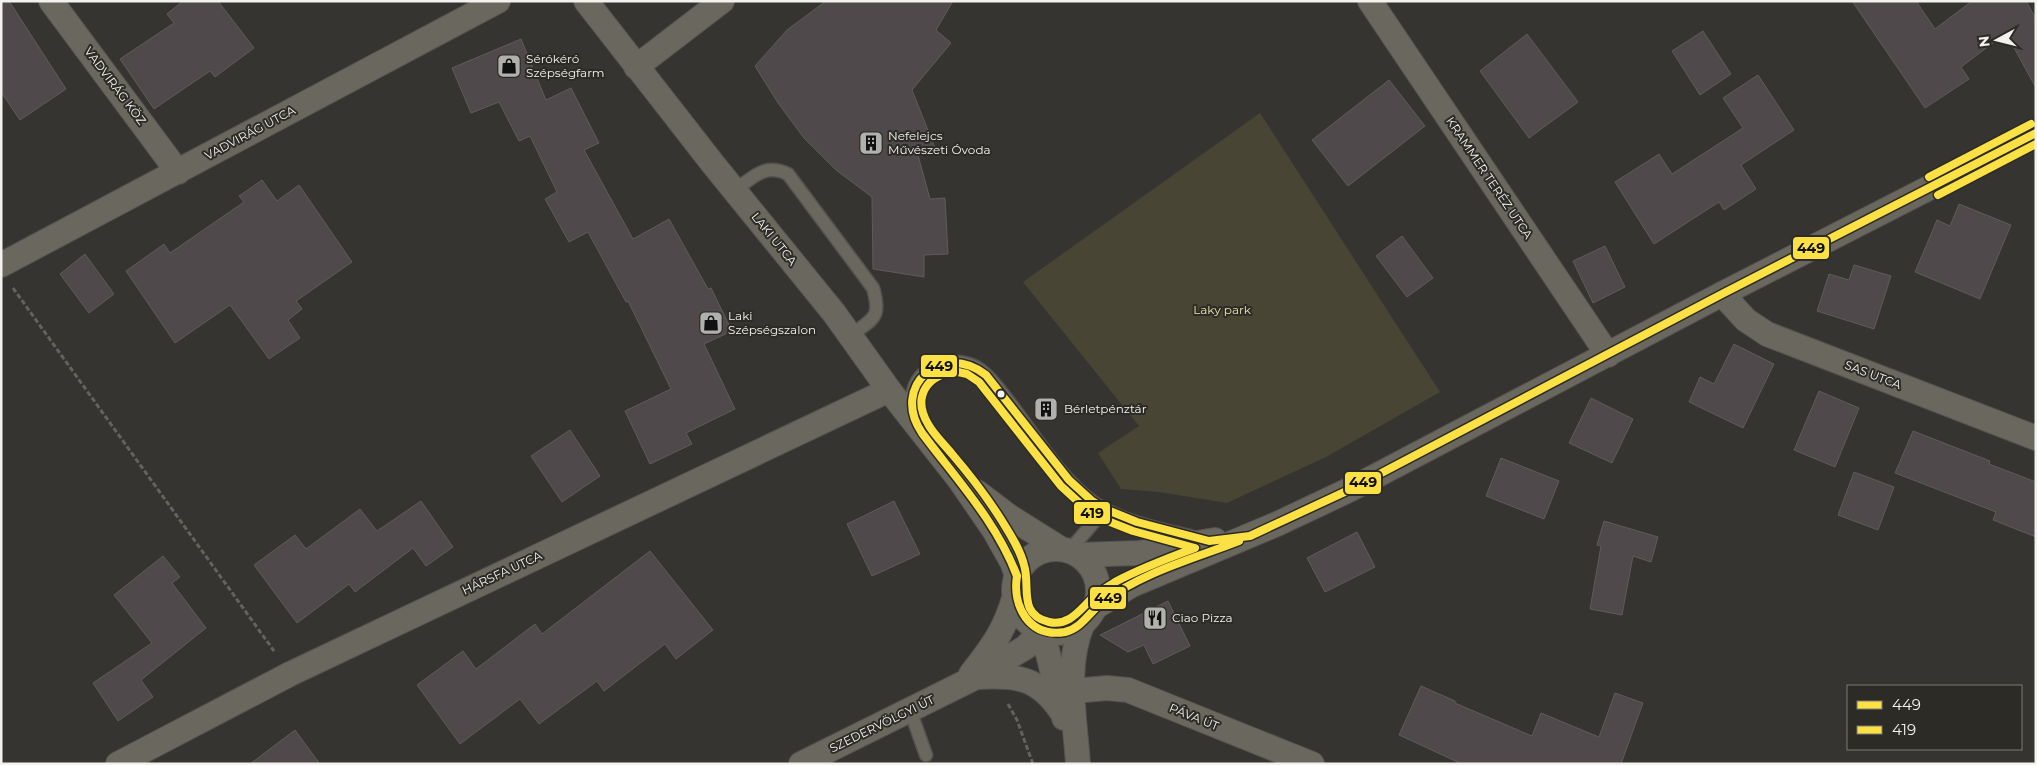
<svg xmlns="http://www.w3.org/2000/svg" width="2037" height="765" font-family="Montserrat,sans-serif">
	<rect width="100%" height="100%" fill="#353431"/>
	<path fill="#484534" d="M 1260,113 L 1440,392 L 1326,457 L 1227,503 L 1159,492 L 1121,489 L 1098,453 L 1139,426 L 1023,282 Z"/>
	<path fill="#4f494b" stroke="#5e5c5a" d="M 1,1 L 9,1 L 66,89 L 20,120 L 1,92 Z
		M 183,1 L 218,1 L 254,48 L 215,77 L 210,71 L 154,109 L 120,59 L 174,23 L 167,14 Z
		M 826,1 L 953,1 L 936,30 L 951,43 L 912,90 L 935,148 L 918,155 L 930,199 L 945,198 L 948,254 L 924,255 L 924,277 L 873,269 L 872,197 L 836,170 L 804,138 L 778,103 L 755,66 L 787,30 Z
		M 1852,1 L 1916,1 L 1935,29 L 1972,1 L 2026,1 L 2036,19 L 2036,88 L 2006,33 L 1961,67 L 1969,79 L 1925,108 Z
		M 1703,31 L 1731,74 L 1700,95 L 1672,51 Z
		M 1527,34 L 1578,102 L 1529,138 L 1480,71 Z
		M 521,39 L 546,100 L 571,88 L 599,143 L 584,150 L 633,239 L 669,219 L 708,289 L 711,288 L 732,331 L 704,344 L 735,409 L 686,433 L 692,444 L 650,464 L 625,411 L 671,389 L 628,301 L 626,302 L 588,232 L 569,242 L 545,199 L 557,192 L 530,136 L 519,141 L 499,102 L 471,113 L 452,68 Z
		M 1758,75 L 1794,130 L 1741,165 L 1756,189 L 1724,210 L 1719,202 L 1654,244 L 1615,182 L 1659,154 L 1672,174 L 1743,128 L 1723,98 Z
		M 1389,80 L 1425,126 L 1348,186 L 1312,140 Z
		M 262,180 L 277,201 L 299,185 L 352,262 L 296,301 L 302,309 L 288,320 L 300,338 L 269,359 L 230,305 L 175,343 L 126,271 L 164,244 L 170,253 L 244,202 L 239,196 Z
		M 1959,204 L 2011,225 L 1980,299 L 1915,272 L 1937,220 L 1950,226 Z
		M 1402,236 L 1433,278 L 1407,297 L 1376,256 Z
		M 1605,246 L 1625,287 L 1593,303 L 1573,261 Z
		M 85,254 L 114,294 L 89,313 L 60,274 Z
		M 1854,265 L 1891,276 L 1874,329 L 1817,311 L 1829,274 L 1849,280 Z
		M 1734,344 L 1774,364 L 1743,428 L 1689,402 L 1700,377 L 1714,384 Z
		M 1819,391 L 1859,408 L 1835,467 L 1794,450 Z
		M 1591,398 L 1633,419 L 1612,463 L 1569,443 Z
		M 570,430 L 600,476 L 562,502 L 531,456 Z
		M 1913,431 L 1990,461 L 1989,464 L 2036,482 L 2036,537 L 1993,520 L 1996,512 L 1895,473 Z
		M 1501,458 L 1559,481 L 1544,519 L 1486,496 Z
		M 1854,472 L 1894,487 L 1878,530 L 1838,515 Z
		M 421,501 L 453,547 L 426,566 L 413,548 L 355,592 L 349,584 L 297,623 L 254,565 L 295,535 L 306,549 L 360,509 L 377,531 Z
		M 894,501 L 920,554 L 872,576 L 847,524 Z
		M 1604,521 L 1658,537 L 1651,562 L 1633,556 L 1622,615 L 1590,609 L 1601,546 L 1597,545 Z
		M 1357,532 L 1375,567 L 1325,592 L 1307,558 Z
		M 650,551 L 713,630 L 676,659 L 665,644 L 604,691 L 597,681 L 539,724 L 520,699 L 460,744 L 417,685 L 463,651 L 476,669 L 535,624 L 542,634 Z
		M 163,556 L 180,577 L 172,583 L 206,628 L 141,680 L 153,697 L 118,721 L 93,683 L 152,643 L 114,595 Z
		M 1168,601 L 1190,646 L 1153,664 L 1144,645 L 1128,652 L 1100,635 Z
		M 1421,686 L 1455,701 L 1455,703 L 1532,736 L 1541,713 L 1599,737 L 1615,693 L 1643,703 L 1621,764 L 1462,764 L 1399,735 Z
		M 295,730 L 320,764 L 250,764 Z"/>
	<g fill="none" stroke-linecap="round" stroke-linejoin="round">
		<g stroke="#535250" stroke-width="15">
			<path id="lane" d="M 735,190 C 754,177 764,163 788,174 L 873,288 C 882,319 873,318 850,336
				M 915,416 C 912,402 910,389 920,377 C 933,361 959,358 976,367 C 990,375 1000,391 1010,403 C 1035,436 1060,478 1093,502 C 1123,523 1162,529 1197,538
				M 1069,551 L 1105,509
				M 910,710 L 926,755"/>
		</g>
		<g stroke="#535250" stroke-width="26">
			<path id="street" d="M 51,1 L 178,172
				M 586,1 L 713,164 L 834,313 L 889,390 L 959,479 L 994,530 L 1012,562 L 1017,576
				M 1370,1 L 1608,355
				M 636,67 L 722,1
				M 1,265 L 498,1
				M 1722,294 L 1746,320 L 1767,334 L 2036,438
				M 977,492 L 1010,517 L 1061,549
				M1014 591a42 42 0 1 1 84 0a42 42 0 1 1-84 0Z
				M 1078,555 L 1139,553 L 1215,540
				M 1094,608 L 1132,585 L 1277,524 L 1351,489 L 1722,294 L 2036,133
				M 1042,630 L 1064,718
				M 971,674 C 993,646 1005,630 1015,595
				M 978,677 C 1016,675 1038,677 1061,711
				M 1073,691 L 1107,688 L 1128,690 L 1312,764
				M 118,764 L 290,674 L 889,390
				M 801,764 L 976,677 L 1026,647 L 1042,630
				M 1078,764 C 1075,718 1064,666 1083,623"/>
		</g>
		<path stroke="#64625c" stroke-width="3" stroke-dasharray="5 2.5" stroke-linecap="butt" d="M 13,288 L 274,651
			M 1008,704 L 1017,720 L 1033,764"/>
		<use href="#lane" stroke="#69675e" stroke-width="12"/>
		<use href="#street" stroke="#69675e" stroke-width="24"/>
		<g stroke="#2c2b26" stroke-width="11">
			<path id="bus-1" d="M 1017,576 C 996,521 957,480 922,433 C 890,386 942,341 986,375 L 1069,480 L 1092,501 L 1105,509 L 1137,522 L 1209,541 L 1250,536 L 1351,489 L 1722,294 L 2036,133
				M 1017,576 C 1012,606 1029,638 1065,632 C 1082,628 1090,611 1103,602 C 1143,572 1193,559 1239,541"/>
		</g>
		<g stroke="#2c2b26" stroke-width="11">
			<path id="bus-2" d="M 1929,177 L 2031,124
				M 1938,195 L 2036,144
				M 958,372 L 967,374 L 979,382 L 1061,486 L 1086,509 L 1100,518 L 1133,531 L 1195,548 C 1168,558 1141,568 1115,582 C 1109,586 1102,590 1096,595 C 1082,606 1071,627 1049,622 C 1017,614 1031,586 1024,565 C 1020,549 1010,534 1002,521 C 987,497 970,475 952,454 C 944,444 934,435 928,424 C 912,397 927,373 958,372 Z"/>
		</g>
		<use href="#bus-1" stroke="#fbe143" stroke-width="8"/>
		<use href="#bus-2" stroke="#fbe143" stroke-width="8"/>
	</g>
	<defs>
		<g id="shop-square" transform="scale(1.25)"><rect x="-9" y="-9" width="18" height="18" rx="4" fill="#b0b0ac" stroke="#2c2b26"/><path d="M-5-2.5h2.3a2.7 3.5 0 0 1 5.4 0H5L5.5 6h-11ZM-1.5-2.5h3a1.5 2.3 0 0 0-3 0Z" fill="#111"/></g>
		<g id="building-square" transform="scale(1.25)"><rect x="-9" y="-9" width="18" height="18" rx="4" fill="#b0b0ac" stroke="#2c2b26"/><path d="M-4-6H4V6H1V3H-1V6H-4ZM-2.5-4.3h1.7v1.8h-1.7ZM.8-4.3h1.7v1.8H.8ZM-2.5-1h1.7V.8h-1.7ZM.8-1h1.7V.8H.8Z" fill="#111"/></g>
		<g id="restaurant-square" transform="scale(1.25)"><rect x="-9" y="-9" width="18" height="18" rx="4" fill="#b0b0ac" stroke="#2c2b26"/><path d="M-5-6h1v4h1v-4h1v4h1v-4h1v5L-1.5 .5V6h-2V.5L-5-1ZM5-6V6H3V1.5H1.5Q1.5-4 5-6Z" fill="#111"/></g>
	</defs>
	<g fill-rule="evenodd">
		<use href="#shop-square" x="509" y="66"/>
		<use href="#building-square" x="871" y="143"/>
		<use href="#shop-square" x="711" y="323"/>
		<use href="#building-square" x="1046" y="409"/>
		<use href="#restaurant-square" x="1155" y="618"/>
	</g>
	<circle fill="#f3f2ef" stroke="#2c2b26" stroke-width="2" cx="1001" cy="394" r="4.5"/>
	<g text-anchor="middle" stroke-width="4" stroke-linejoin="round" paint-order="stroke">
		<g font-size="12" fill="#f3f2ef" stroke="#2c2b26" text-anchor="start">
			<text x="526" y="63">Sérókéró<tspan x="526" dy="14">Szépségfarm</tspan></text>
			<text x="888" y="140">Nefelejcs<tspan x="888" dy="14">Művészeti Óvoda</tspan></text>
			<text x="728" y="320">Laki<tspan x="728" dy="14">Szépségszalon</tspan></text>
			<text x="1064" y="413">Bérletpénztár</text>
			<text x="1172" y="622">Ciao Pizza</text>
		</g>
		<g font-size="12" fill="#f3f2ef" stroke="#2c2b26">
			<text transform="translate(115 86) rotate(53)" y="4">VADVIRÁG KÖZ</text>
			<text transform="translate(250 133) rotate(-28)" y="4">VADVIRÁG UTCA</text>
			<text transform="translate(1489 178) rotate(56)" y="4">KRAMMER TERÉZ UTCA</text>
			<text transform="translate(774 239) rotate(51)" y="4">LAKI UTCA</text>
			<text transform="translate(1873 375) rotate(21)" y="4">SAS UTCA</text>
			<text transform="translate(502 573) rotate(-25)" y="4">HÁRSFA UTCA</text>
			<text transform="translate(1194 717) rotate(22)" y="4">PÁVA ÚT</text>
			<text transform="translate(882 724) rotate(-26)" y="4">SZEDERVÖLGYI ÚT</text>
		</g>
		<g font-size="12" fill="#eae4ac" stroke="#2c2b26">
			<text x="1222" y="314">Laky park</text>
		</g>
	</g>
	<g stroke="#2c2b26" stroke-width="2">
		<rect x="1792" y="236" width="38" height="24" rx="5" fill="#fbe143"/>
		<rect x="920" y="354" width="38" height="24" rx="5" fill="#fbe143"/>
		<rect x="1344" y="471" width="38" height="24" rx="5" fill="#fbe143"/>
		<rect x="1073" y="501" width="38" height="24" rx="5" fill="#fbe143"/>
		<rect x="1089" y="586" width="38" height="24" rx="5" fill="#fbe143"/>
	</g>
	<g font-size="14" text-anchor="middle" font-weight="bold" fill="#111">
		<text x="1811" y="253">449</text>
		<text x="939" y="371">449</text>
		<text x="1363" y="487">449</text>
		<text x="1092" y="518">419</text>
		<text x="1108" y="603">449</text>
	</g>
	<rect width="2037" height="765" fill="none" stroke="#f3f2ef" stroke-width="5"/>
	<rect x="1847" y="685" width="175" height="65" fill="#2c2b26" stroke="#7c7b76"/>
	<rect x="1857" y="701" width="25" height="8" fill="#fbe143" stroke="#7c7b76"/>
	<text x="1892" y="710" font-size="15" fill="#f3f2ef">449</text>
	<rect x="1857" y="726" width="25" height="8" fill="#fbe143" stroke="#7c7b76"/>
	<text x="1892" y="735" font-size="15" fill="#f3f2ef">419</text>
	<g transform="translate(1997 40) rotate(263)" stroke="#2c2b26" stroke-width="4" paint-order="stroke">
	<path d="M0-4L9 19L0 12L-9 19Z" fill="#f3f2ef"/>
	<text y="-8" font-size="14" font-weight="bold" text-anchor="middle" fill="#f3f2ef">N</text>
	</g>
</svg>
